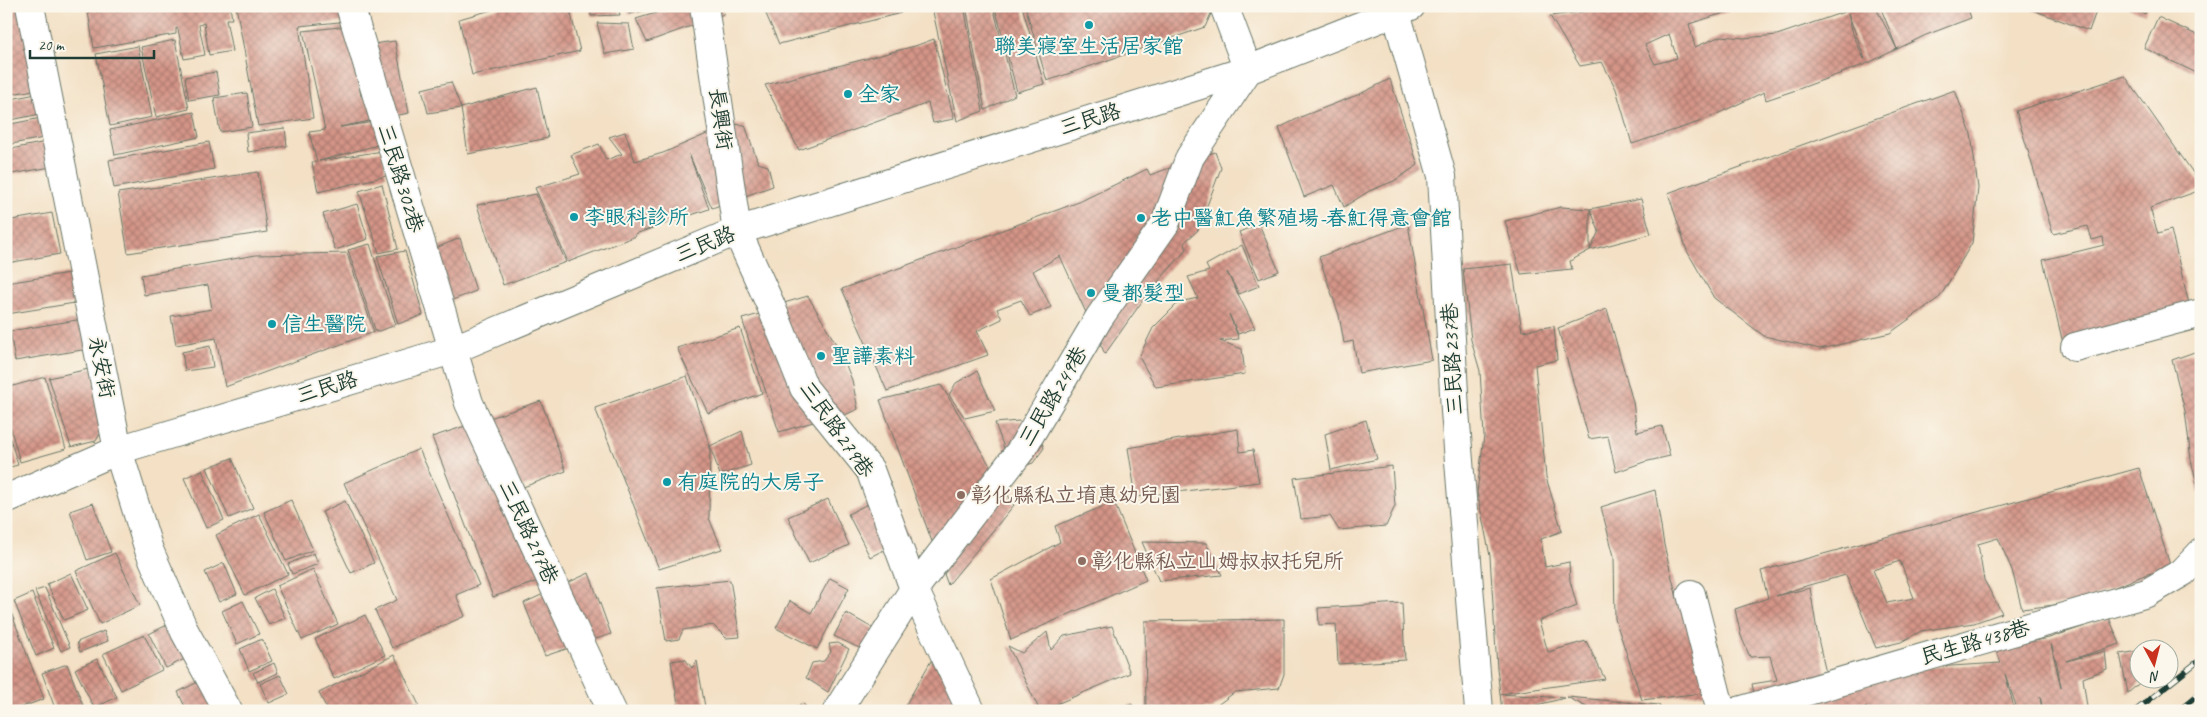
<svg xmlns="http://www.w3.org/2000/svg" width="2207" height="717" font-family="Caveat,'LXGW WenKai TC',sans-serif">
	<defs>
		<pattern id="building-cross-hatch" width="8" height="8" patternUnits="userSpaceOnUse" patternTransform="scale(1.25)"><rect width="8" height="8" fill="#d49487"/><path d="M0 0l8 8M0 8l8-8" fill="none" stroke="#ab7a6f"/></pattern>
	</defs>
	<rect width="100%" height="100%" fill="#fbf7ec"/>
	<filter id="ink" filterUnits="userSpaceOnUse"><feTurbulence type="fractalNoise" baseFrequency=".02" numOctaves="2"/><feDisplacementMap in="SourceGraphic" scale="10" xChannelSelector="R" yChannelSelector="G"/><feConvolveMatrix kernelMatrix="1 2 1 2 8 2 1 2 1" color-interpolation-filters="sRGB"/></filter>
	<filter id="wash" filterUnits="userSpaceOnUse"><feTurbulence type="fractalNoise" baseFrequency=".0096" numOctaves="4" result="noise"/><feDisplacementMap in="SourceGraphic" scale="20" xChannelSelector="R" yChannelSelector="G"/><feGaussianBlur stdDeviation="1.12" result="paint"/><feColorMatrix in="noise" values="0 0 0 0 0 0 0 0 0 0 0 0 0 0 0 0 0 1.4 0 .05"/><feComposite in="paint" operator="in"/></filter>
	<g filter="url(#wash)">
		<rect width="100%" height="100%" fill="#f3e0c5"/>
		<g id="blocks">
			<path fill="url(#building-cross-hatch)" fill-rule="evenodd" d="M 6,6 L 44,6 L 57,86 L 6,95 Z
				M 87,6 L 230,6 L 232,19 L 226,19 L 232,51 L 209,55 L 204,23 L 199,25 L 205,55 L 184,59 L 178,29 L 176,28 L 176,34 L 94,48 Z
				M 236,6 L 367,6 L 369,19 L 299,26 L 313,118 L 258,126 Z
				M 506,6 L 569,6 L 580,51 L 472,75 L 459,19 Z
				M 590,6 L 618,6 L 620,15 L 591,16 Z
				M 627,6 L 662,6 L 662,7 L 629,14 Z
				M 679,6 L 722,6 L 724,14 L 647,42 L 636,19 Z
				M 900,6 L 901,13 L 779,44 L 763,7 Z
				M 954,6 L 964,6 L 983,111 L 957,121 L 933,12 Z
				M 966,6 L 993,6 L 1015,95 L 985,110 Z
				M 1022,6 L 1044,84 L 1017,92 L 995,7 Z
				M 1025,6 L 1214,6 L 1214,7 L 1205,27 L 1047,81 Z
				M 1593,6 L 1746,6 L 1689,24 L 1695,47 L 1721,36 L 1744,38 L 1777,35 L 1847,11 L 1846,6 L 1875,6 L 1897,49 L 1880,6 L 1967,6 L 1971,18 L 1926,35 L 1866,64 L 1796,90 L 1766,100 L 1764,92 L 1702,121 L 1632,144 L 1616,89 L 1602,62 L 1580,66 L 1550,16 L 1582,12 ZM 1848,13 L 1865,59 L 1864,59 L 1853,34 ZM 1669,34 L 1677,58 L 1655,64 L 1645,45 Z
				M 2022,6 L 2098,6 L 2089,31 Z
				M 2123,6 L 2148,6 L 2145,14 Z
				M 2158,17 L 2201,37 L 2201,75 L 2144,48 Z
				M 597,23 L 629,24 L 634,49 L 605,54 Z
				M 349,26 L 361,96 L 368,95 L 373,44 L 395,41 L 409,113 L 340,127 L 381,121 L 385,143 L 319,161 L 383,151 L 386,176 L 318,192 L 312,162 L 317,162 L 309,132 L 325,130 L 303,31 Z
				M 934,39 L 954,119 L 933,123 L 928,103 L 799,150 L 765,85 L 915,46 Z
				M 175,40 L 189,109 L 156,117 L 141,47 Z
				M 138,46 L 152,117 L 110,126 L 96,54 Z
				M 216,72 L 220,95 L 189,100 L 185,77 Z
				M 2125,76 L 2201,184 L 2201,190 L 2150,208 L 2158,234 L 2171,230 L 2191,312 L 2063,343 L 2043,260 L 2104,245 L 2103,237 L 2092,240 L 2088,226 L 2053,234 L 2016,111 Z
				M 1390,79 L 1418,165 L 1394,181 L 1369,191 L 1344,207 L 1334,185 L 1304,197 L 1279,128 L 1303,116 L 1360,94 Z
				M 451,82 L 461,108 L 428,113 L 422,89 Z
				M 537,87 L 548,138 L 468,154 L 461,108 Z
				M 56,90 L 60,110 L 6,121 L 6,100 Z
				M 1955,90 L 1971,134 L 1978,188 L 1972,243 L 1940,297 L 1890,333 L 1820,349 L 1764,336 L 1714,298 L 1687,251 L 1668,193 Z
				M 247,93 L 252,127 L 220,132 L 214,98 Z
				M 194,112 L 199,137 L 115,155 L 110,130 Z
				M 61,114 L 65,134 L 6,145 L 6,125 Z
				M 730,124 L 745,125 L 758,163 L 768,166 L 773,186 L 712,208 L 689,154 L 709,209 L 635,234 L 636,236 L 568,262 L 535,188 L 580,174 L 571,155 L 599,144 L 606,160 L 622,154 L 609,137 L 625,132 L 635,161 L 663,153 Z
				M 285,128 L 287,146 L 248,152 L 246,133 Z
				M 46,142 L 51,167 L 6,175 L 6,150 Z
				M 209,142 L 214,169 L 114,188 L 109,160 Z
				M 1215,152 L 1221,168 L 1198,230 L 1184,243 L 1187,249 L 1148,293 L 1105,354 L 1060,256 L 1033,271 L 1051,307 L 1030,316 L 1021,300 L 997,309 L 1002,319 L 977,331 L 988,355 L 887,391 L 842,289 L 1079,202 L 1147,169 L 1150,175 Z
				M 258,172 L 267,232 L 128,253 L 118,193 Z
				M 382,184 L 398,249 L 379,253 L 359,191 Z
				M 536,194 L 566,262 L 503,285 L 477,205 Z
				M 1641,199 L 1651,234 L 1590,250 L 1570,261 L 1572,269 L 1521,274 L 1505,221 L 1561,207 L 1590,209 ZM 1590,209 L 1599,231 L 1590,250 Z
				M 357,204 L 368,239 L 335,250 L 323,214 Z
				M 52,213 L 60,254 L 7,263 L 6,221 Z
				M 1259,224 L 1279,271 L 1259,279 L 1239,232 Z
				M 1408,224 L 1432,360 L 1359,373 L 1353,341 L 1344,343 L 1339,315 L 1319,257 Z
				M 460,238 L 476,291 L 450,301 L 436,248 Z
				M 370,244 L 396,325 L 376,332 L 348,250 Z
				M 1242,245 L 1259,286 L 1239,294 L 1227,272 L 1255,328 L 1238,334 L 1229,314 L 1239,339 L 1220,341 L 1242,349 L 1245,374 L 1156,387 L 1139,357 L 1153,328 L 1179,302 L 1198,298 L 1188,277 L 1209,271 L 1206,265 Z
				M 405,251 L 423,315 L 398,324 L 377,256 Z
				M 347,253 L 374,332 L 225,387 L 216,338 L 176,345 L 171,316 L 212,309 L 208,285 L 144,295 L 141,275 L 256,255 Z
				M 1512,264 L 1522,331 L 1554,326 L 1557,360 L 1535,365 L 1546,477 L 1562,531 L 1541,539 L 1545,567 L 1569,562 L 1570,581 L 1577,606 L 1539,621 L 1548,652 L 1586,641 L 1605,679 L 1500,694 L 1565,698 L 1513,711 L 1502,711 L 1497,668 L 1490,556 L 1477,492 L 1484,436 L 1480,371 L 1471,340 L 1463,269 Z
				M 88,270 L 93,300 L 7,314 L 6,283 Z
				M 808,296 L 840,351 L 852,380 L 858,409 L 821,426 L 820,420 L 779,432 L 742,319 L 763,313 L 784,303 Z
				M 1607,309 L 1633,402 L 1637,432 L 1662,426 L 1670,456 L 1644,462 L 1616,472 L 1608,436 L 1589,439 L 1558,328 Z
				M 95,317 L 100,347 L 15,361 L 10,331 Z
				M 740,328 L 762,393 L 708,413 L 677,348 Z
				M 210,346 L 213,367 L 185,371 L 182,352 Z
				M 2200,350 L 2201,355 L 2200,496 L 2191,460 L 2185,411 L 2172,360 Z
				M 106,365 L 116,406 L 96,441 L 71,447 L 49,378 Z
				M 977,371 L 995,411 L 965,418 L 949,395 L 956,383 Z
				M 687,376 L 710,446 L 742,431 L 751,465 L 720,475 L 710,446 L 709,518 L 722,549 L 659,569 L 595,408 Z
				M 45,377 L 66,449 L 20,462 L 6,412 L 6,388 Z
				M 941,385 L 1014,505 L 948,585 L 880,400 Z
				M 541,401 L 566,471 L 518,489 L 547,578 L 493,597 L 432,437 Z
				M 1366,420 L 1377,459 L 1331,470 L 1325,434 Z
				M 1019,421 L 1035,426 L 1044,448 L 1033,463 L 1012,470 L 995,423 Z
				M 6,425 L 18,465 L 6,468 Z
				M 1238,429 L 1240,452 L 1253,450 L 1259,482 L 1136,497 L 1128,448 Z
				M 419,449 L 479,585 L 456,595 L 465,616 L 392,648 L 375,610 L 397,600 L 344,483 Z
				M 232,458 L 253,508 L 229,518 L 207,468 Z
				M 1392,466 L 1395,506 L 1386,526 L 1339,530 L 1330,516 L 1301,519 L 1294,478 Z
				M 2139,468 L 2172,571 L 2147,574 L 2079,602 L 2022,609 L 2012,570 L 1998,538 L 1978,544 L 1984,580 L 2002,613 L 1974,623 L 1921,631 L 1901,642 L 1876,648 L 1846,575 L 1809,585 L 1776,596 L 1810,588 L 1819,643 L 1830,690 L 1756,702 L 1752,684 L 1777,680 L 1770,656 L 1750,657 L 1741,636 L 1735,609 L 1768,598 L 1761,571 ZM 1900,561 L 1914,598 L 1887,603 L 1873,570 Z
				M 202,470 L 224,520 L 206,528 L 184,478 Z
				M 1655,490 L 1664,545 L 1677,598 L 1696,633 L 1711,692 L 1642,700 L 1615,619 L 1614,556 L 1601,507 Z
				M 887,494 L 909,537 L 870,557 L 848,514 Z
				M 828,499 L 849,545 L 809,563 L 788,517 Z
				M 291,500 L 313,550 L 286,561 L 264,512 Z
				M 345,501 L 374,563 L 351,573 L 322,512 Z
				M 1114,502 L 1146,580 L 1011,640 L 991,579 L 1060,542 L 1055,526 Z
				M 93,503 L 111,552 L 87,560 L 70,511 Z
				M 259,514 L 288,574 L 245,595 L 216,535 Z
				M 1142,542 L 1206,543 L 1222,575 L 1159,581 Z
				M 115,553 L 140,605 L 100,624 L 76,571 Z
				M 314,553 L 318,564 L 292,574 L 288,564 Z
				M 224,563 L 237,594 L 219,602 L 205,572 Z
				M 313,569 L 338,624 L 302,640 L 277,586 Z
				M 71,573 L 88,610 L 64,620 L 47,584 Z
				M 589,573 L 611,634 L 545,656 L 524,603 Z
				M 830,578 L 849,588 L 817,649 L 776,628 L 790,601 L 811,613 Z
				M 730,580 L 740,637 L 726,638 L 713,625 L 683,630 L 679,639 L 666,641 L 657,588 Z
				M 45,588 L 70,647 L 61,651 L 35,591 Z
				M 272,589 L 285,618 L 269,625 L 255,598 Z
				M 32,593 L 54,648 L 36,656 L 14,601 Z
				M 6,599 L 44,699 L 11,711 L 6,711 Z
				M 243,601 L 259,634 L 237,644 L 222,611 Z
				M 1402,603 L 1405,660 L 1338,664 L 1336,624 L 1319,625 L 1318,608 Z
				M 846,613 L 892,639 L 880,658 L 834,636 Z
				M 365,615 L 385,655 L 334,679 L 315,639 Z
				M 2109,618 L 2120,644 L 2066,661 L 2105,651 L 2107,669 L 2083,678 L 2087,707 L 2043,711 L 2040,696 L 2042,711 L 2018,711 L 2005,674 L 2015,711 L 1863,711 L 1867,707 L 1860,711 L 1780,711 L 1919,668 L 2001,663 L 1996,649 L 2049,638 ZM 2051,644 L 2057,664 L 2061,688 Z
				M 1284,619 L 1284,674 L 1279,688 L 1235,692 L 1212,709 L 1146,711 L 1145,621 Z
				M 173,622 L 189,657 L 166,668 L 149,634 Z
				M 1112,626 L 1130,673 L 1040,711 L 1008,646 L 1022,653 L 1047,632 L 1051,650 L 1064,636 Z
				M 104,631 L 108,641 L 80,652 L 77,642 Z
				M 144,635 L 162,670 L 121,690 L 103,654 Z
				M 262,639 L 272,661 L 249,671 L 240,649 Z
				M 942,642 L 975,711 L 902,711 Z
				M 838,643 L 849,649 L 828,692 L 806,678 L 812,663 L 824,661 L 831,652 L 829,644 Z
				M 2140,651 L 2140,680 L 2143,680 L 2128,693 L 2120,654 Z
				M 394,655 L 419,705 L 407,711 L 328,711 L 319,693 Z
				M 97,659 L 117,697 L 94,708 L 75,669 Z
				M 685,659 L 692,668 L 697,661 L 705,707 L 679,710 L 671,661 Z
				M 274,663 L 278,673 L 258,682 L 253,673 Z
				M 67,664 L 85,711 L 56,711 L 42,673 Z
				M 280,675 L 289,694 L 269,703 L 260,684 Z
				M 206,678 L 222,711 L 187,711 L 178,692 Z
				M 1567,697 L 1659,705 L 1662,711 L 1594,711 Z
				M 802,703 L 811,711 L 791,711 Z
				M 1132,704 L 1135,711 L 1115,711 Z"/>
		</g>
	</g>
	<g filter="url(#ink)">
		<use href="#blocks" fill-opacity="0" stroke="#697667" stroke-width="1"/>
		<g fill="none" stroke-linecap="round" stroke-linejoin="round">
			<g stroke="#697667" stroke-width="30">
				<path id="minor" d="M 30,6 L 118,450 L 149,550 L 185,632 L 228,711
					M 350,6 L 469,403 L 612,711
					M 704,6 L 737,231 L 771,306 L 804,388 L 870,470 L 914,589 L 971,711
					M 1396,12 L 1442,176 L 1455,411 L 1479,711
					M 2075,347 L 2201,313
					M 6,499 L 118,450 L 452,350 L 737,231 L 1248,70 L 1411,6
					M 1691,594 L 1721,711
					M 837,711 L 914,589 L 1021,450 L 1099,318 L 1165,224 L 1190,157 L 1248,70 L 1224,6
					M 1739,711 L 2147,593 L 2183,572 L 2201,553"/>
			</g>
			<use href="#minor" stroke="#fff" stroke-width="28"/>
			<g stroke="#1f3d34" stroke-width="5.5">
				<path id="rail" d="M 2135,711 L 2201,659
					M 2178,711 L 2201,692"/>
			</g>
			<use href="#rail" stroke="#fbf7ec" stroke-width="4" stroke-dasharray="11" stroke-linecap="butt"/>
		</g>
	</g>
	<g fill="#0f9aa8" stroke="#fbf7ec" stroke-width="2">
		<circle cx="1089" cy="25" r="5"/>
		<circle cx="848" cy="94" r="5"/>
		<circle cx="574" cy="217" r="5"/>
		<circle cx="1141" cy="218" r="5"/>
		<circle cx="1091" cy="293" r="5"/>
		<circle cx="272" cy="324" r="5"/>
		<circle cx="821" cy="356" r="5"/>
		<circle cx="667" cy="482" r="5"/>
	</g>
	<g fill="#8d6e63" stroke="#fbf7ec" stroke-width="2">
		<circle cx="961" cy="495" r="5"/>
		<circle cx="1082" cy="561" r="5"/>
	</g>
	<g text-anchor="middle" stroke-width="4" stroke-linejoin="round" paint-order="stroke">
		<g font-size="21" fill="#0d838f" stroke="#fbf7ec" text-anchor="start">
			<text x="1089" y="53" text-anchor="middle">聯美寢室生活居家館</text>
			<text x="858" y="101">全家</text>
			<text x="584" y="224">李眼科診所</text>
			<text x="1151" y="225">老中醫魟魚繁殖場-春魟得意會館</text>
			<text x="1101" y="300">曼都髮型</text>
			<text x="282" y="331">信生醫院</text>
			<text x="831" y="363">聖譁素料</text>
			<text x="677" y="489">有庭院的大房子</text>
		</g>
		<g font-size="21" fill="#1f3d34" stroke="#fbf7ec">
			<text transform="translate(721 119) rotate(82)" y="7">長興街</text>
			<text transform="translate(1090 119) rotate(-17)" y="7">三民路</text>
			<text transform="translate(401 178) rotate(73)" y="7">三民路302巷</text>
			<text transform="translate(705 244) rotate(-22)" y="7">三民路</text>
			<text transform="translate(1452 359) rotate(-93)" y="7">三民路237巷</text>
			<text transform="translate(102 367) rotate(79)" y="7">永安街</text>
			<text transform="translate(327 387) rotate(-17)" y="7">三民路</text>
			<text transform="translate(1053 396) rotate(-59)" y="7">三民路249巷</text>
			<text transform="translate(837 429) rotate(55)" y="7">三民路279巷</text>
			<text transform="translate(529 532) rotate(65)" y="7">三民路297巷</text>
			<text transform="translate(1975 642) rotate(-16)" y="7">民生路438巷</text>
		</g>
		<g font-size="21" fill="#785e54" stroke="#fbf7ec" text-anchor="start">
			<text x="971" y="502">彰化縣私立堉惠幼兒園</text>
			<text x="1092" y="568">彰化縣私立山姆叔叔托兒所</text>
		</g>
	</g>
	<rect width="2207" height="717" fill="none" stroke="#fbf7ec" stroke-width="25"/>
	<g transform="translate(2154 664) rotate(173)"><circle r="24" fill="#fbf7ec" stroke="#a3ada2"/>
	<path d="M0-4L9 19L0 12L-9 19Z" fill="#c8321e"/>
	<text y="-8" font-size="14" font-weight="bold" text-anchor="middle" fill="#1f3d34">N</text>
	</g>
	<path d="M30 50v8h124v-8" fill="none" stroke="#1f3d34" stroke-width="2.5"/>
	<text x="38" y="50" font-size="15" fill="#1f3d34" stroke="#fbf7ec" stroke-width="4" paint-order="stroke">20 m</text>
</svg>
